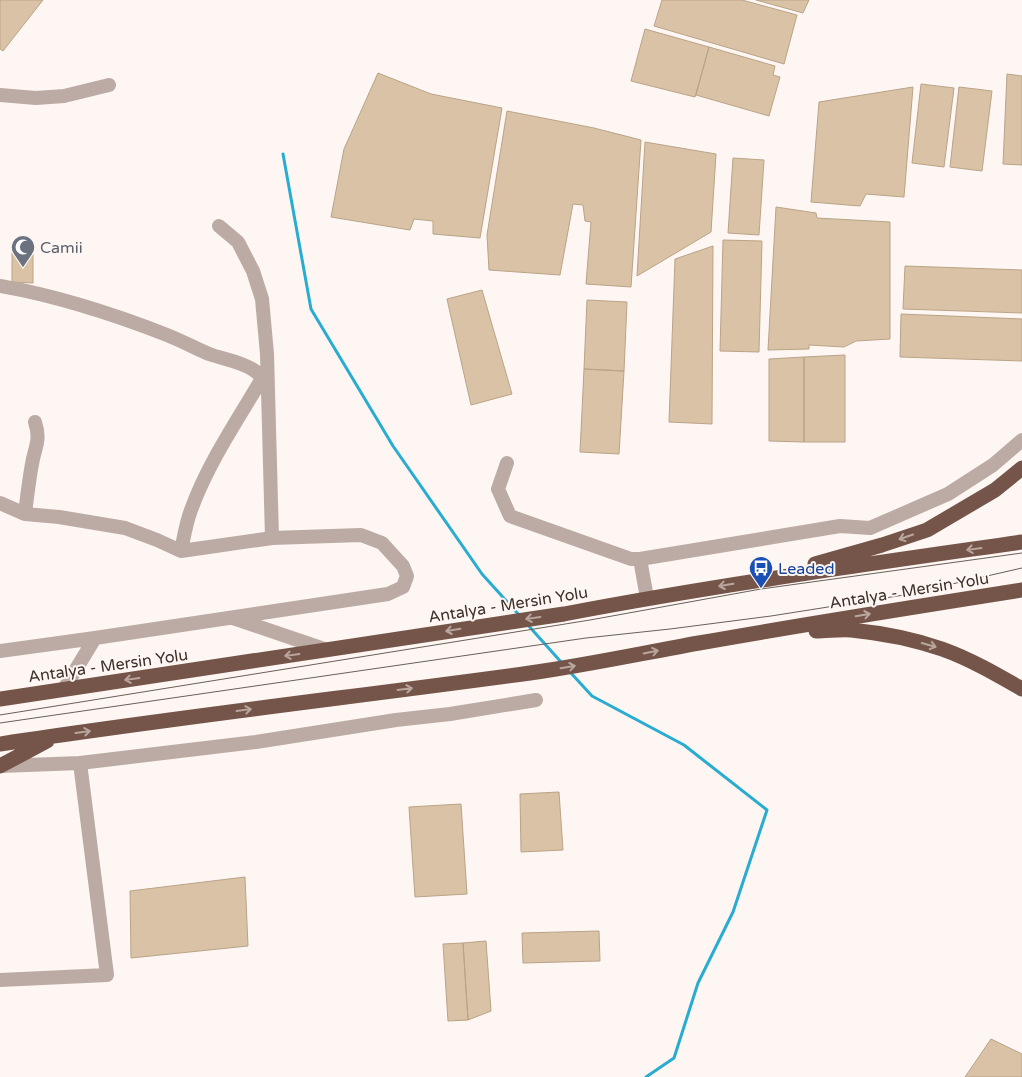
<svg xmlns="http://www.w3.org/2000/svg" width="1022" height="1077" font-family="'Varela Round',sans-serif">
	<rect width="100%" height="100%" fill="#fdf6f2"/>
	<g fill="none" stroke-linecap="round" stroke-linejoin="round">
		<path stroke="#28acd2" stroke-width="3" d="M 283,154 L 311,309 L 393,446 L 482,574 L 520,616
			M 527,624 L 561,662
			M 570,672 L 592,696 L 684,745 L 767,810 L 733,912 L 698,983 L 674,1058 L 646,1077"/>
	</g>
	<path fill="#dac2a6" stroke="#baa387" d="M 1,0 L 43,0 L 3,51 L 0,49 L 0,2 Z
		M 662,0 L 742,0 L 797,15 L 784,64 L 654,26 Z
		M 756,0 L 809,0 L 803,13 Z
		M 645,29 L 709,47 L 695,97 L 631,81 Z
		M 709,47 L 775,66 L 773,75 L 780,77 L 769,116 L 696,95 Z
		M 378,73 L 431,94 L 502,108 L 480,238 L 433,234 L 433,221 L 414,219 L 410,230 L 331,217 L 344,149 Z
		M 1007,74 L 1022,76 L 1022,165 L 1003,164 Z
		M 921,84 L 954,88 L 944,167 L 912,163 Z
		M 913,87 L 904,197 L 866,194 L 860,206 L 811,202 L 819,102 Z
		M 959,87 L 992,91 L 982,171 L 950,167 Z
		M 507,111 L 594,128 L 641,140 L 631,287 L 586,284 L 591,222 L 585,221 L 583,205 L 573,204 L 560,275 L 489,270 L 487,235 Z
		M 645,142 L 716,154 L 711,232 L 637,276 Z
		M 733,158 L 764,160 L 759,235 L 728,233 Z
		M 776,207 L 816,213 L 817,218 L 890,222 L 890,339 L 856,341 L 844,347 L 809,345 L 809,349 L 768,350 Z
		M 723,240 L 762,241 L 759,352 L 720,351 Z
		M 713,246 L 712,424 L 669,422 L 675,259 Z
		M 12,253 L 33,254 L 33,283 L 12,282 Z
		M 905,266 L 1022,270 L 1022,313 L 903,309 Z
		M 482,290 L 512,394 L 471,405 L 447,299 Z
		M 587,300 L 627,302 L 624,371 L 584,369 Z
		M 901,314 L 1022,319 L 1022,361 L 900,357 Z
		M 845,355 L 845,442 L 804,442 L 804,357 Z
		M 804,357 L 804,442 L 769,441 L 769,359 Z
		M 584,369 L 624,371 L 619,454 L 580,452 Z
		M 559,792 L 563,850 L 521,852 L 520,794 Z
		M 461,804 L 467,894 L 415,897 L 409,807 Z
		M 245,877 L 248,946 L 131,958 L 130,891 Z
		M 599,931 L 600,961 L 523,963 L 522,933 Z
		M 486,941 L 491,1011 L 468,1020 L 463,943 Z
		M 463,943 L 468,1020 L 448,1021 L 443,944 Z
		M 991,1039 L 1022,1054 L 1022,1077 L 965,1077 Z"/>
	<g fill="none" stroke-linecap="round" stroke-linejoin="round">
		<path stroke="#bcaba5" stroke-width="14" d="M 0,95 L 36,98 L 64,96 L 109,85
			M 219,226 L 238,242 L 253,271 L 262,299 L 267,354 L 272,538
			M 0,286 C 58,296 113,314 167,335 C 182,341 195,348 209,354 C 223,359 239,361 252,369 C 257,372 262,377 267,380
			M 507,463 L 498,489 L 510,516 L 631,559 L 640,559 L 840,526 L 870,528 L 948,494 L 993,465 L 1022,440
			M 0,503 L 25,514 L 59,517 L 125,528 L 157,540 L 181,551 L 272,538 L 361,535 L 382,543 L 403,566 L 407,576 L 403,587 L 388,594 L 95,638 L 0,651
			M 25,514 C 27,497 29,480 32,464 C 35,446 41,441 35,422
			M 181,551 C 184,537 186,523 191,510 C 208,463 238,419 263,377
			M 640,559 L 647,598
			M 233,618 L 327,650
			M 64,689 L 95,638
			M 1,766 L 80,763 L 256,742 L 396,720 L 450,714 L 536,700
			M 0,980 L 107,975 L 80,763"/>
		<path stroke="#755549" stroke-width="15" d="M 815,564 L 882,545 L 927,530 L 995,490 L 1022,468
			M 816,631 C 828,631 840,629 851,630 C 882,633 913,639 942,649 C 970,659 996,674 1022,689
			M 0,699 L 564,614 C 716,585 869,564 1022,542
			M 0,744 C 176,717 354,697 530,673 C 587,665 643,653 699,643 C 806,624 914,607 1022,590
			M 0,766 L 47,741"/>
		<path stroke="#6b6059" stroke-width="1" d="M 0,715 L 590,620 L 761,589 L 1022,553
			M 0,723 L 586,638 L 670,629 L 771,616 L 904,595 L 1022,568"/>
	</g>
	<defs><path id="oneway-shaft" d="M-6 0H5M1.5-3L5.5 0L1.5 3" fill="none" stroke-width="1.6" stroke-linecap="round" stroke-linejoin="round" transform="scale(1.25)"/></defs>
	<g stroke="#b9a69e">
		<use href="#oneway-shaft" transform="translate(906 537) rotate(161)"/>
		<use href="#oneway-shaft" transform="translate(974 549) rotate(172)"/>
		<use href="#oneway-shaft" transform="translate(726 585) rotate(171)"/>
		<use href="#oneway-shaft" transform="translate(863 615) rotate(-9)"/>
		<use href="#oneway-shaft" transform="translate(533 618) rotate(172)"/>
		<use href="#oneway-shaft" transform="translate(453 630) rotate(171)"/>
		<use href="#oneway-shaft" transform="translate(929 645) rotate(16)"/>
		<use href="#oneway-shaft" transform="translate(651 652) rotate(-11)"/>
		<use href="#oneway-shaft" transform="translate(292 655) rotate(172)"/>
		<use href="#oneway-shaft" transform="translate(568 667) rotate(-9)"/>
		<use href="#oneway-shaft" transform="translate(132 679) rotate(172)"/>
		<use href="#oneway-shaft" transform="translate(405 689) rotate(-7)"/>
		<use href="#oneway-shaft" transform="translate(244 710) rotate(-8)"/>
		<use href="#oneway-shaft" transform="translate(83 732) rotate(-8)"/>
	</g>
	<defs>
		<g id="mosque-pin" transform="scale(1.25)"><path d="M0 17L-7.5 6A9.5 9.5 0 1 1 7.5 6Z" fill="#6b7280" stroke="#fdf6f2"/><path d="M3.5-4.9A6 6 0 1 0 3.5 4.9A5 5 0 1 1 3.5-4.9Z" fill="#fff"/></g>
		<g id="bus-pin" transform="scale(1.25)"><path d="M0 17L-7.5 6A9.5 9.5 0 1 1 7.5 6Z" fill="#1a4fb4" stroke="#fdf6f2"/><path d="M-5-6H5V4H4V6H2V4H-2V6H-4V4H-5ZM-3.5-4V0h7V-4ZM-3.5 1.2v1.5H-2V1.2ZM2 1.2v1.5H3.5V1.2Z" fill="#fff"/></g>
	</defs>
	<g fill-rule="evenodd">
		<use href="#mosque-pin" x="23" y="247"/>
		<use href="#bus-pin" x="761" y="568"/>
	</g>
	<g text-anchor="middle" stroke-width="4" stroke-linejoin="round" paint-order="stroke">
		<g font-size="16" fill="#5b616d" stroke="#fdf6f2" text-anchor="start">
			<text x="40" y="253">Camii</text>
		</g>
		<g font-size="16" fill="#164399" stroke="#fdf6f2" text-anchor="start">
			<text x="778" y="574">Leaded</text>
		</g>
		<g font-size="16" fill="#3d3028" stroke="#fdf6f2">
			<text transform="translate(909 590) rotate(-9)" y="6">Antalya - Mersin Yolu</text>
			<text transform="translate(508 604) rotate(-9)" y="6">Antalya - Mersin Yolu</text>
			<text transform="translate(108 665) rotate(-8)" y="6">Antalya - Mersin Yolu</text>
		</g>
	</g>
</svg>
